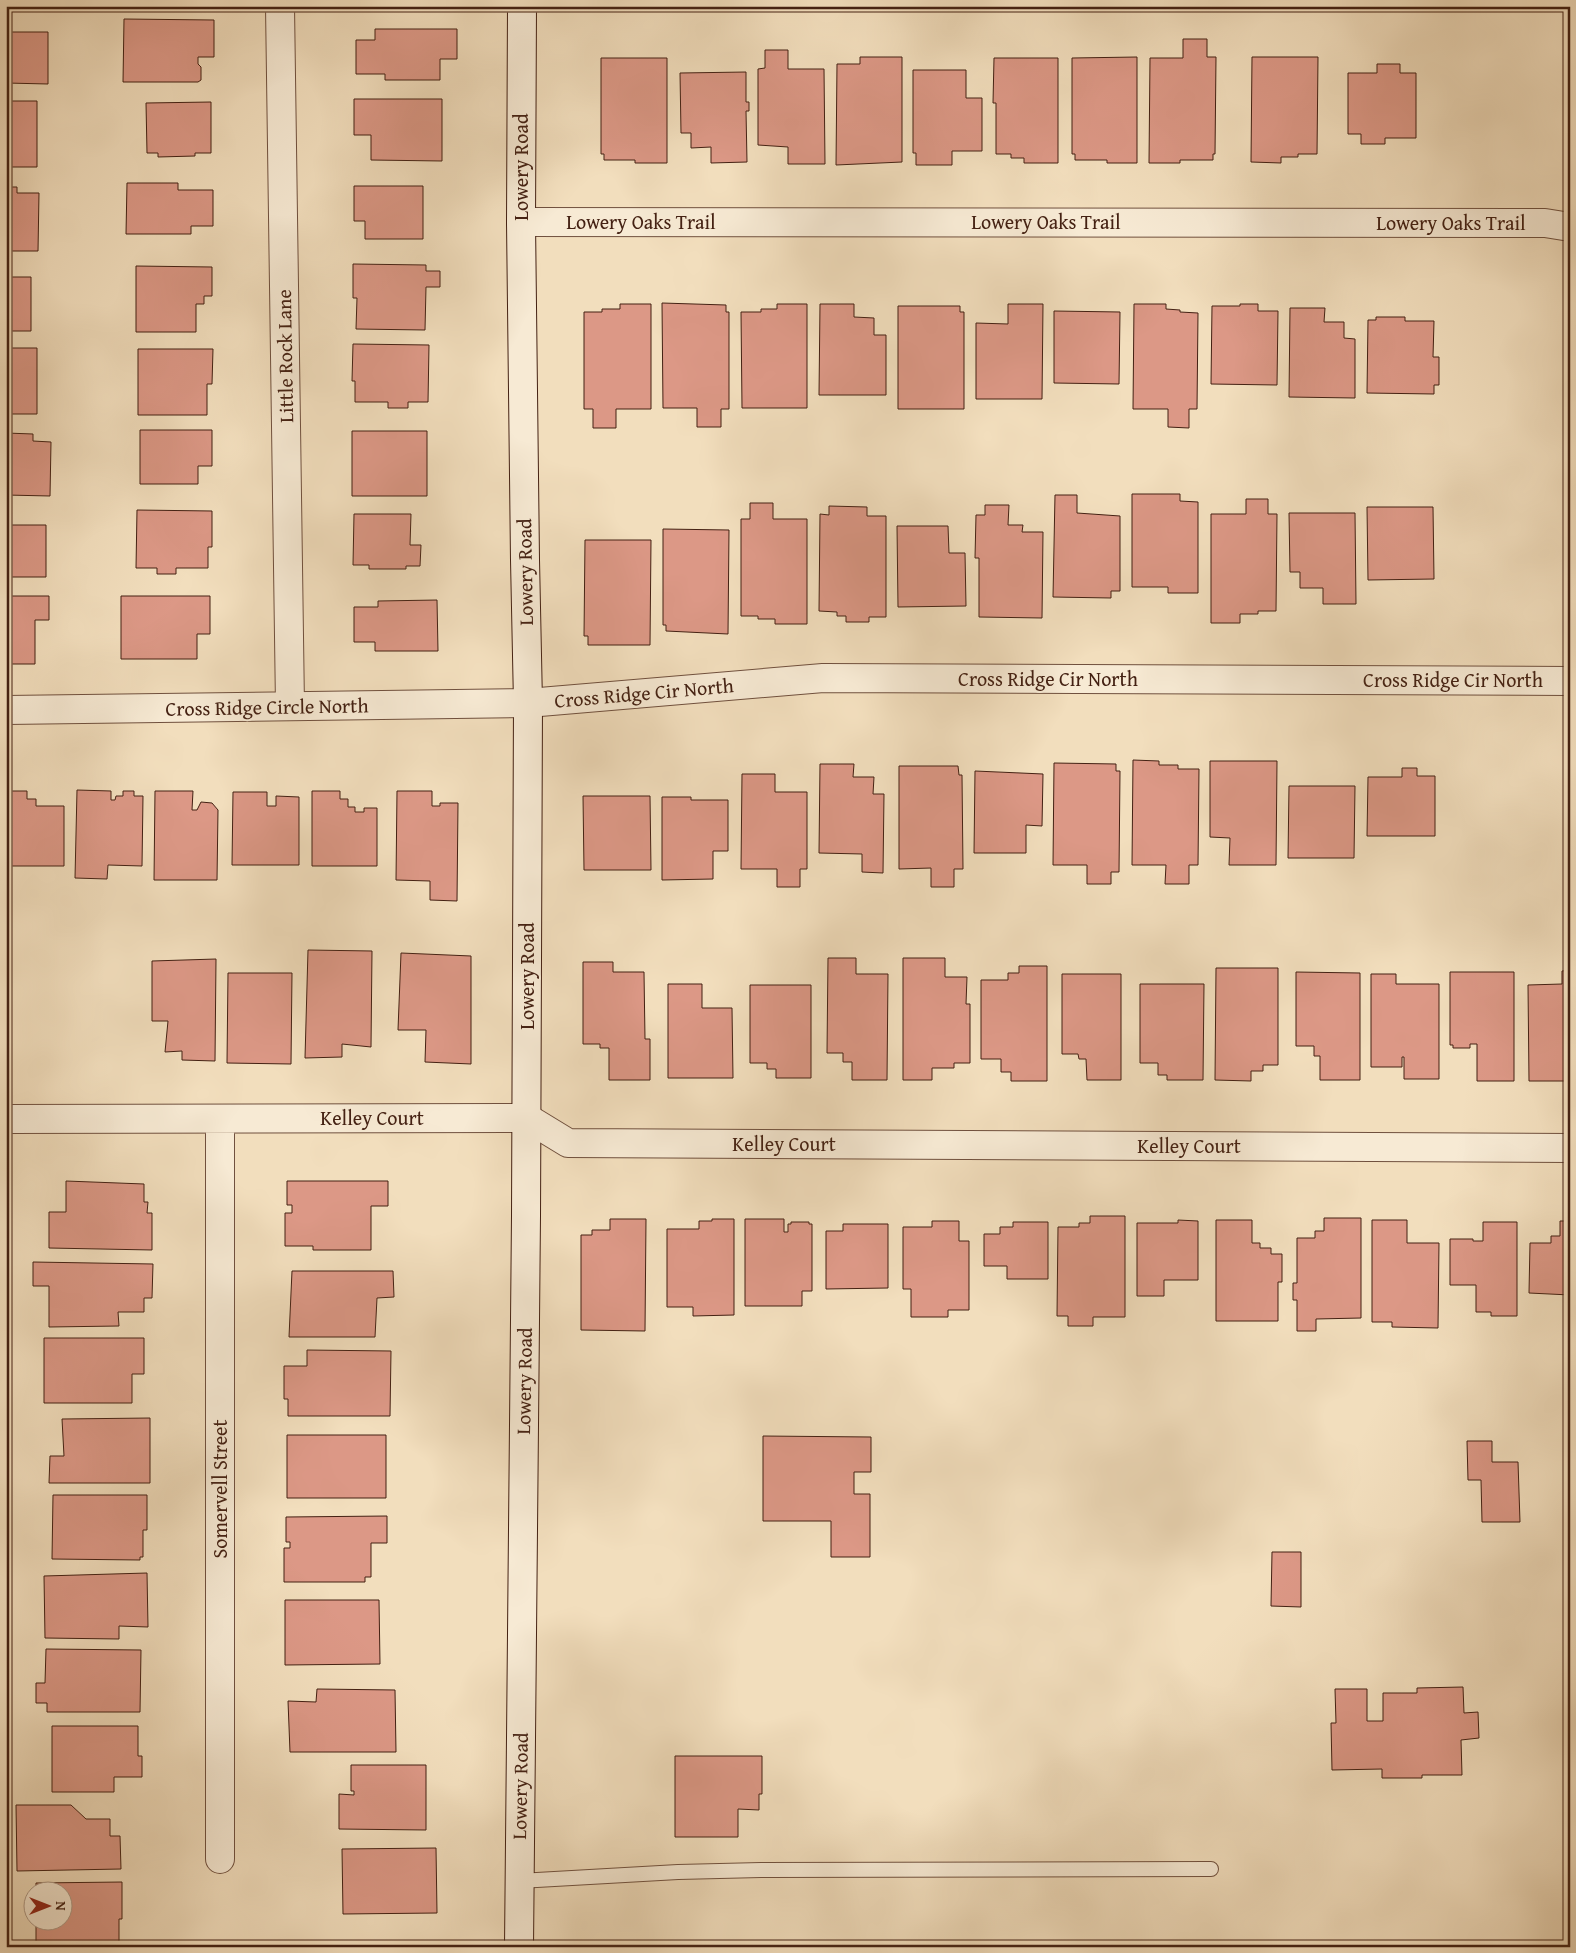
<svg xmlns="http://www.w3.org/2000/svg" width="1576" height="1953" font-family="'Gentium Book Plus',serif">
	<rect width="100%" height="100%" fill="#f2debd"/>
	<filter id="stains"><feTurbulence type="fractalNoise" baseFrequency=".004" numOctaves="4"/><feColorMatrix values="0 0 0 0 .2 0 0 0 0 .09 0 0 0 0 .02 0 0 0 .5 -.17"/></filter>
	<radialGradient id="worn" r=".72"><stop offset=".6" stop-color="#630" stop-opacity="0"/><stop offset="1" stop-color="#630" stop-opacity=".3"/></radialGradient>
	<path fill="#dc9886" stroke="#442113" d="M 124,19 L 214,20 L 214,57 L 198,57 L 198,64 L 201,67 L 201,80 L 198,82 L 123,82 Z
		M 375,29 L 457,29 L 457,59 L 440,59 L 440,80 L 385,80 L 385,74 L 356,74 L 356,40 L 375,40 Z
		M 6,32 L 48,32 L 48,84 L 6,83 Z
		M 1183,39 L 1207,39 L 1207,57 L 1216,57 L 1215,154 L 1213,154 L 1213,160 L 1180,160 L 1180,163 L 1149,163 L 1150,58 L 1183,58 Z
		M 765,50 L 788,50 L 788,69 L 824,69 L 825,164 L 788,164 L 788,147 L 758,145 L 758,69 L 765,68 Z
		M 860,57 L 902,57 L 902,162 L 836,165 L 837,64 L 860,64 Z
		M 1137,57 L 1137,163 L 1107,163 L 1107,160 L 1075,160 L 1075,154 L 1072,154 L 1072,58 Z
		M 1252,57 L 1318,57 L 1317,154 L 1298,154 L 1298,157 L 1281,157 L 1281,163 L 1251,162 Z
		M 601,58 L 667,58 L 667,163 L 635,163 L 635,160 L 604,160 L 604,154 L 601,154 Z
		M 994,58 L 1058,58 L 1058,163 L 1024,163 L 1024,158 L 1011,158 L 1011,154 L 996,154 L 996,103 L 993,103 Z
		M 1377,64 L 1400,64 L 1400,73 L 1416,73 L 1416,138 L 1385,138 L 1385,144 L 1361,144 L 1361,134 L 1348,134 L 1348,73 L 1377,73 Z
		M 913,70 L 966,70 L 966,98 L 982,98 L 982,151 L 952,151 L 952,165 L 916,165 L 916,153 L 913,153 Z
		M 746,72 L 746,102 L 749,102 L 749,111 L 746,111 L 747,162 L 711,163 L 711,147 L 691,148 L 691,133 L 681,133 L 680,73 Z
		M 354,99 L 442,99 L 442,161 L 371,160 L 371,135 L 354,135 Z
		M 6,101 L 37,101 L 37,167 L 6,167 Z
		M 211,102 L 211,153 L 195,153 L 195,156 L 158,157 L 158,153 L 147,153 L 146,103 Z
		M 127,183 L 178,183 L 178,190 L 213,190 L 213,226 L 191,226 L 191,234 L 126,234 Z
		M 354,186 L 423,186 L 423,239 L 365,239 L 365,221 L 354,221 Z
		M 6,187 L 17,187 L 17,193 L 39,193 L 38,251 L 6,251 Z
		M 353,264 L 426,265 L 426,271 L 440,271 L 440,287 L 426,287 L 425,330 L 356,329 L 357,298 L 353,298 Z
		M 136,266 L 212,267 L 212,296 L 204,296 L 204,304 L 196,304 L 196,332 L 136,332 Z
		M 6,277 L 31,277 L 31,331 L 6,331 Z
		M 662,303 L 726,305 L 726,312 L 729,312 L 729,409 L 721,409 L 721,427 L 697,427 L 697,408 L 663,408 Z
		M 620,304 L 651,304 L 651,409 L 616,409 L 616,428 L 593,428 L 593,409 L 584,409 L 584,312 L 602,312 L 602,309 L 620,309 Z
		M 777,304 L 807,304 L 807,408 L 742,408 L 741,312 L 761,312 L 761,309 L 777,309 Z
		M 820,304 L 854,304 L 854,317 L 874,318 L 874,335 L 886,335 L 886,395 L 819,395 Z
		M 1008,304 L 1043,304 L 1042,399 L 976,399 L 976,323 L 1008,324 Z
		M 1134,304 L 1166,304 L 1166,309 L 1180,310 L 1180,312 L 1198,313 L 1197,409 L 1189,409 L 1189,428 L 1168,427 L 1168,409 L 1133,409 Z
		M 1240,304 L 1258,304 L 1258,311 L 1278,311 L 1277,385 L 1211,384 L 1212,306 L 1240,306 Z
		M 898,306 L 960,306 L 960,312 L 964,312 L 964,409 L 898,409 Z
		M 1290,308 L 1325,308 L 1324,322 L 1344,322 L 1344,338 L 1355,339 L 1355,398 L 1289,397 Z
		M 1054,311 L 1120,312 L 1119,384 L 1054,383 Z
		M 1376,317 L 1405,317 L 1405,321 L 1434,321 L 1433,357 L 1439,357 L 1439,385 L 1434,385 L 1434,394 L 1367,393 L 1368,320 L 1376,320 Z
		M 353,344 L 429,345 L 428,402 L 408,402 L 408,408 L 388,408 L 388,402 L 355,402 L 355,381 L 352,381 Z
		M 6,348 L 37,348 L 37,414 L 6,414 Z
		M 138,349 L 213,349 L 212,384 L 207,384 L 207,415 L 138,415 Z
		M 140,430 L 212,430 L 212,466 L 198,466 L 198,484 L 140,484 Z
		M 352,431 L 427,431 L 427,496 L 352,496 Z
		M 6,433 L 33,434 L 33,441 L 51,442 L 50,496 L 6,495 Z
		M 1132,494 L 1180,494 L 1180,501 L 1198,502 L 1198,593 L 1168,593 L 1168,587 L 1132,587 Z
		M 1055,495 L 1077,495 L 1077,513 L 1120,516 L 1120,591 L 1111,591 L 1111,598 L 1053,597 Z
		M 1246,499 L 1268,499 L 1268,514 L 1277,514 L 1276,611 L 1258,611 L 1258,614 L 1240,614 L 1240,623 L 1211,623 L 1211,514 L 1246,514 Z
		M 750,503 L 773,503 L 773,519 L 807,519 L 807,624 L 775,624 L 775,619 L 758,619 L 758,616 L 741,616 L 741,519 L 750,519 Z
		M 985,505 L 1009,505 L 1008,525 L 1023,525 L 1022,532 L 1043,532 L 1042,618 L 979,617 L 979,558 L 975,558 L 976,515 L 985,515 Z
		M 829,506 L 867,507 L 867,516 L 886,516 L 886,617 L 869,617 L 869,622 L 846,622 L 846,616 L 837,616 L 837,612 L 819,611 L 820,514 L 829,515 Z
		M 1367,507 L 1433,507 L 1434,579 L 1368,580 Z
		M 137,510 L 212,511 L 212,547 L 208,547 L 208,568 L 176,568 L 176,574 L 157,574 L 157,568 L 136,568 Z
		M 1289,513 L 1355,513 L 1356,604 L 1323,604 L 1323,588 L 1300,588 L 1300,572 L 1290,572 Z
		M 354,514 L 411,514 L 410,545 L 421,545 L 420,566 L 406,566 L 406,569 L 369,569 L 369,565 L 353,565 Z
		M 6,525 L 46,525 L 46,577 L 6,577 Z
		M 897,526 L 948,526 L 949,553 L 965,553 L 966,606 L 898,607 Z
		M 663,529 L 729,530 L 728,634 L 666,631 L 666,625 L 663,625 Z
		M 585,540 L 651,540 L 650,645 L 588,645 L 588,636 L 584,636 Z
		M 6,596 L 49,596 L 49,620 L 35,620 L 35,664 L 6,664 Z
		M 121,596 L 210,596 L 210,634 L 197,634 L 197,659 L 121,659 Z
		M 437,600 L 438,651 L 375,651 L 375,642 L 354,642 L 354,607 L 378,607 L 378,601 Z
		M 1133,760 L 1159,761 L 1159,765 L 1178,765 L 1178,769 L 1199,769 L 1198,865 L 1189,865 L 1189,884 L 1165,884 L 1166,865 L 1132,865 Z
		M 1210,761 L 1277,761 L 1276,865 L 1229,865 L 1230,838 L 1210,837 Z
		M 1054,763 L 1116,764 L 1116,771 L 1120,771 L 1119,872 L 1111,872 L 1111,884 L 1087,884 L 1087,865 L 1053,865 Z
		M 820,764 L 854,764 L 853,777 L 874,777 L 873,794 L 884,794 L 883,873 L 862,872 L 862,854 L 819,853 Z
		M 899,766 L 958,766 L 959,775 L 962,775 L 963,869 L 954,869 L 954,887 L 931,887 L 931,868 L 899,869 Z
		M 1402,768 L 1417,768 L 1417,776 L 1435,776 L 1435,836 L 1367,836 L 1368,777 L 1402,777 Z
		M 975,771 L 1043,774 L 1042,826 L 1026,825 L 1026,853 L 974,853 Z
		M 742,774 L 775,774 L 775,792 L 807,792 L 807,869 L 800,869 L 800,887 L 777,887 L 777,869 L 741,869 Z
		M 1289,786 L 1355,786 L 1354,858 L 1288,858 Z
		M 77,790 L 111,791 L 111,800 L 115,800 L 116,796 L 123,796 L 123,791 L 134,791 L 134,796 L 143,796 L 142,866 L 108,865 L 107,879 L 75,878 Z
		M 6,791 L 27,791 L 27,799 L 36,799 L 36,806 L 64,806 L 64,866 L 6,866 Z
		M 155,791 L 193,791 L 192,810 L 197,810 L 201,802 L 212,803 L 218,810 L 217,880 L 154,880 Z
		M 312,791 L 340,791 L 340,799 L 348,799 L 348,807 L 355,807 L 355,812 L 364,812 L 364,808 L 377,808 L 377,866 L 312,866 Z
		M 397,791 L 432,791 L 432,806 L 440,806 L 440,803 L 458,803 L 457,901 L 430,900 L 430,881 L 396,880 Z
		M 233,792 L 267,792 L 267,806 L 276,806 L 276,796 L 299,797 L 299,865 L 232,865 Z
		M 583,796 L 650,796 L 651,870 L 584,870 Z
		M 662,797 L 691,797 L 691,800 L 728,800 L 728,851 L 713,851 L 713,879 L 662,880 Z
		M 308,950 L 372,951 L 371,1047 L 342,1044 L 342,1057 L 305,1058 Z
		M 401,953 L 471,956 L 471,1064 L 425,1062 L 426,1030 L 398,1030 Z
		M 828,958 L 856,958 L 856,974 L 888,974 L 887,1080 L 852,1080 L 852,1062 L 843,1062 L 843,1053 L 827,1053 Z
		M 903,958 L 945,958 L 945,977 L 967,977 L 966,1004 L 970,1004 L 970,1063 L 954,1063 L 954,1068 L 932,1068 L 932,1080 L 903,1080 Z
		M 216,959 L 215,1061 L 182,1060 L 182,1051 L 165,1052 L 168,1021 L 152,1021 L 152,961 Z
		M 583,962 L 613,962 L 613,972 L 644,972 L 645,1039 L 650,1039 L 650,1080 L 609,1080 L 609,1048 L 600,1048 L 600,1044 L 583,1044 Z
		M 1019,966 L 1047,966 L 1047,1081 L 1011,1081 L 1011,1072 L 1001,1072 L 1001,1059 L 981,1059 L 981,980 L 1008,980 L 1008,973 L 1019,973 Z
		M 1216,968 L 1278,968 L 1278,1065 L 1263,1065 L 1263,1071 L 1251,1071 L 1251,1081 L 1215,1080 Z
		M 1570,970 L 1569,1081 L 1529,1081 L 1528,985 L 1562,984 L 1562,971 Z
		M 1296,972 L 1360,973 L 1360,1080 L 1320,1080 L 1320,1056 L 1314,1056 L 1314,1046 L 1296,1046 Z
		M 1450,972 L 1514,972 L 1514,1081 L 1477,1081 L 1477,1044 L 1470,1044 L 1470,1048 L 1453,1048 L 1453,1045 L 1450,1045 Z
		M 228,973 L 292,973 L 291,1064 L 227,1063 Z
		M 1062,974 L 1121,974 L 1121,1080 L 1087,1080 L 1086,1059 L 1079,1059 L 1078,1054 L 1062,1054 Z
		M 1371,974 L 1396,974 L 1396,984 L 1439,984 L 1439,1079 L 1404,1079 L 1404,1057 L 1402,1057 L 1402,1067 L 1371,1067 Z
		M 668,984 L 702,984 L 702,1008 L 732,1008 L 733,1078 L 668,1078 Z
		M 1140,984 L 1204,984 L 1203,1080 L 1167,1080 L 1167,1075 L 1158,1075 L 1158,1063 L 1140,1063 Z
		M 750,985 L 811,985 L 811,1078 L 776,1078 L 776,1069 L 767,1069 L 767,1063 L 750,1063 Z
		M 66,1181 L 144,1184 L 144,1202 L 148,1202 L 147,1213 L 152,1213 L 152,1250 L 49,1248 L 49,1212 L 66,1212 Z
		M 287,1181 L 388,1181 L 388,1206 L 371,1206 L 371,1250 L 313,1250 L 313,1246 L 285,1246 L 285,1213 L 292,1213 L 292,1205 L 287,1205 Z
		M 1090,1216 L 1125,1216 L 1125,1317 L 1093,1317 L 1093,1326 L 1068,1326 L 1068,1316 L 1057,1316 L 1058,1227 L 1079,1227 L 1079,1223 L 1090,1223 Z
		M 1324,1218 L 1361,1218 L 1361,1318 L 1316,1319 L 1316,1331 L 1297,1331 L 1297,1300 L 1293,1300 L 1293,1283 L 1297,1283 L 1297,1238 L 1315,1238 L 1315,1231 L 1324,1231 Z
		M 610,1219 L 646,1219 L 645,1331 L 581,1330 L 581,1235 L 592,1235 L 592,1230 L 610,1230 Z
		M 712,1219 L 734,1219 L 734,1315 L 693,1316 L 693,1307 L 667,1307 L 667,1229 L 699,1229 L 699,1221 L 712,1221 Z
		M 745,1219 L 784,1219 L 784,1232 L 788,1232 L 788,1224 L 791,1224 L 791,1222 L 809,1222 L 809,1224 L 812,1224 L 812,1291 L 802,1291 L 802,1306 L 745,1306 Z
		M 1178,1220 L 1198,1221 L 1198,1280 L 1164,1280 L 1164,1296 L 1137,1296 L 1137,1223 L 1178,1223 Z
		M 1216,1220 L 1252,1220 L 1252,1243 L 1260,1243 L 1260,1248 L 1271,1248 L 1271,1254 L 1282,1254 L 1282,1282 L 1278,1282 L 1278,1321 L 1216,1321 Z
		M 1372,1220 L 1407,1220 L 1407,1243 L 1439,1243 L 1438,1328 L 1392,1327 L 1392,1322 L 1372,1322 Z
		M 932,1221 L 959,1221 L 959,1241 L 969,1241 L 969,1310 L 948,1310 L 948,1317 L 911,1317 L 911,1289 L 903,1289 L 903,1227 L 932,1227 Z
		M 1560,1221 L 1570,1221 L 1570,1295 L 1529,1293 L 1530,1243 L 1551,1243 L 1551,1236 L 1560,1236 Z
		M 1013,1222 L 1048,1222 L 1048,1279 L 1007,1279 L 1007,1266 L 984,1266 L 984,1234 L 1000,1234 L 1000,1227 L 1013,1227 Z
		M 1483,1222 L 1517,1222 L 1517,1316 L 1491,1316 L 1491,1312 L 1476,1312 L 1476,1285 L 1450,1285 L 1450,1239 L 1473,1239 L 1473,1241 L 1483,1241 Z
		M 843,1224 L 888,1224 L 888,1288 L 826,1289 L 826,1231 L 843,1231 Z
		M 33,1262 L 153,1264 L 152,1298 L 144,1298 L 144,1312 L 118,1312 L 119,1326 L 49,1327 L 49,1286 L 33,1286 Z
		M 292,1271 L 393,1271 L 394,1297 L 377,1298 L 375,1337 L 289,1337 Z
		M 44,1338 L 144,1338 L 144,1374 L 132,1374 L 132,1403 L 44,1403 Z
		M 307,1350 L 391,1351 L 390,1416 L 288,1416 L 288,1399 L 284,1399 L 284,1366 L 307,1366 Z
		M 150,1418 L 150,1483 L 49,1483 L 50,1456 L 64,1456 L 62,1419 Z
		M 287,1435 L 386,1435 L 386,1498 L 287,1498 Z
		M 763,1436 L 871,1437 L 871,1472 L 854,1472 L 854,1494 L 870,1494 L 870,1557 L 831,1557 L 831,1521 L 763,1521 Z
		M 1467,1441 L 1492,1441 L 1492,1462 L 1518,1462 L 1520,1522 L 1482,1522 L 1481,1480 L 1468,1480 Z
		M 53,1495 L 147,1495 L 147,1530 L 143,1530 L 143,1557 L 140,1557 L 140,1560 L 52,1559 Z
		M 387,1516 L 387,1543 L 371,1543 L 371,1577 L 365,1577 L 365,1582 L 284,1582 L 284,1548 L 290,1548 L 290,1542 L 286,1542 L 286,1517 Z
		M 1272,1552 L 1301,1552 L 1301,1607 L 1271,1606 Z
		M 147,1573 L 148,1627 L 119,1626 L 119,1639 L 45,1638 L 44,1576 Z
		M 285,1600 L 379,1600 L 380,1664 L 285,1665 Z
		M 46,1649 L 141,1650 L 140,1712 L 47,1712 L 47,1703 L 36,1703 L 36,1683 L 45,1683 Z
		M 1463,1687 L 1464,1713 L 1478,1712 L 1479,1738 L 1461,1740 L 1462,1775 L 1422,1775 L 1422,1778 L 1382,1778 L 1382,1769 L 1332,1770 L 1331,1723 L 1336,1723 L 1335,1689 L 1367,1689 L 1367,1721 L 1383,1721 L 1383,1693 L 1417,1693 L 1417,1688 Z
		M 317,1689 L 395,1690 L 396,1752 L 290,1752 L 288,1701 L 316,1702 Z
		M 52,1726 L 138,1726 L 138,1756 L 142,1756 L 142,1777 L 114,1777 L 114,1792 L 52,1792 Z
		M 675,1756 L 762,1756 L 762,1794 L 759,1794 L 759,1810 L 738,1809 L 738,1837 L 675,1837 Z
		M 351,1765 L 426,1765 L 426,1830 L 339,1829 L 339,1794 L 354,1795 L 354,1791 L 351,1791 Z
		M 16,1805 L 71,1805 L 86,1819 L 110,1819 L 110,1836 L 120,1836 L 121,1869 L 17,1871 Z
		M 436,1848 L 437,1913 L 343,1914 L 342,1849 Z
		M 122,1882 L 122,1919 L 119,1919 L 119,1947 L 36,1947 L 36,1920 L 62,1920 L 62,1890 L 36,1890 L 36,1883 Z"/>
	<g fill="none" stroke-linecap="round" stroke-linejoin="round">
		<g stroke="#70503e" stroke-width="16">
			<path id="lane" d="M 519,1881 L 678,1872 L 761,1870 L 1211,1869"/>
		</g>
		<g stroke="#70503e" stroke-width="30">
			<path id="street" d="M 280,6 L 290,706
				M 521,222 L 1545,223 L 1570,227
				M 6,710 L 528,703 L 823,678 L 1570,681
				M 6,1119 L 527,1118 L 568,1143 L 1570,1148
				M 220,1119 L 220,1859"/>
		</g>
		<g stroke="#442113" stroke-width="30">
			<path id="secondary" d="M 519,1947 L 526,1216 L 528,703 L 525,560 L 521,222 L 522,6"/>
		</g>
		<use href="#lane" stroke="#f7ead4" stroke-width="14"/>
		<use href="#street" stroke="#f7ead4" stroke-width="28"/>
		<use href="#secondary" stroke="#f7ead4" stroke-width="28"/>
	</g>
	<g text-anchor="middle" stroke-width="4" stroke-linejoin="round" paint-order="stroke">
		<g font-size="20" fill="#442113" stroke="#f7ead4">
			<text transform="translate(521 167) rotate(-90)" y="7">Lowery Road</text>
			<text x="641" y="229">Lowery Oaks Trail</text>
			<text x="1046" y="229">Lowery Oaks Trail</text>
			<text x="1451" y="230">Lowery Oaks Trail</text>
			<text transform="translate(285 356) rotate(-91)" y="7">Little Rock Lane</text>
			<text transform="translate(525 572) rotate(-91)" y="7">Lowery Road</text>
			<text x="1048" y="686">Cross Ridge Cir North</text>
			<text x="1453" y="687">Cross Ridge Cir North</text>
			<text transform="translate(644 693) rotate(-5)" y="7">Cross Ridge Cir North</text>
			<text transform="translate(267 707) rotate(-1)" y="7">Cross Ridge Circle North</text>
			<text transform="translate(527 976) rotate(-90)" y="7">Lowery Road</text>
			<text x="372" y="1125">Kelley Court</text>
			<text x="784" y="1151">Kelley Court</text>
			<text x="1189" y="1153">Kelley Court</text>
			<text transform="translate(524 1381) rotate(-89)" y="7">Lowery Road</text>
			<text transform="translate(220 1489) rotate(-90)" y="7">Somervell Street</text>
			<text transform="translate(520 1786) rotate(-89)" y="7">Lowery Road</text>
		</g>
	</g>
	<rect width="1576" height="1953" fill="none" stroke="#f2debd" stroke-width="25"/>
	<rect x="8" y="8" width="1561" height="1938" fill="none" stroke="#442113" stroke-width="2.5"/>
	<rect x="12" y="12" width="1551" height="1928" fill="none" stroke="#442113"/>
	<g transform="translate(48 1906) rotate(90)"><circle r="24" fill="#f7ead4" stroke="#af9a87"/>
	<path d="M0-4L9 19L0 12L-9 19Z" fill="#8f2418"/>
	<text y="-8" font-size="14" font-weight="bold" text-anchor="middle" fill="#442113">N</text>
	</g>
	<rect width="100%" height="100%" filter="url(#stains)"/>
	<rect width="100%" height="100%" fill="url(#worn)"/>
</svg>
